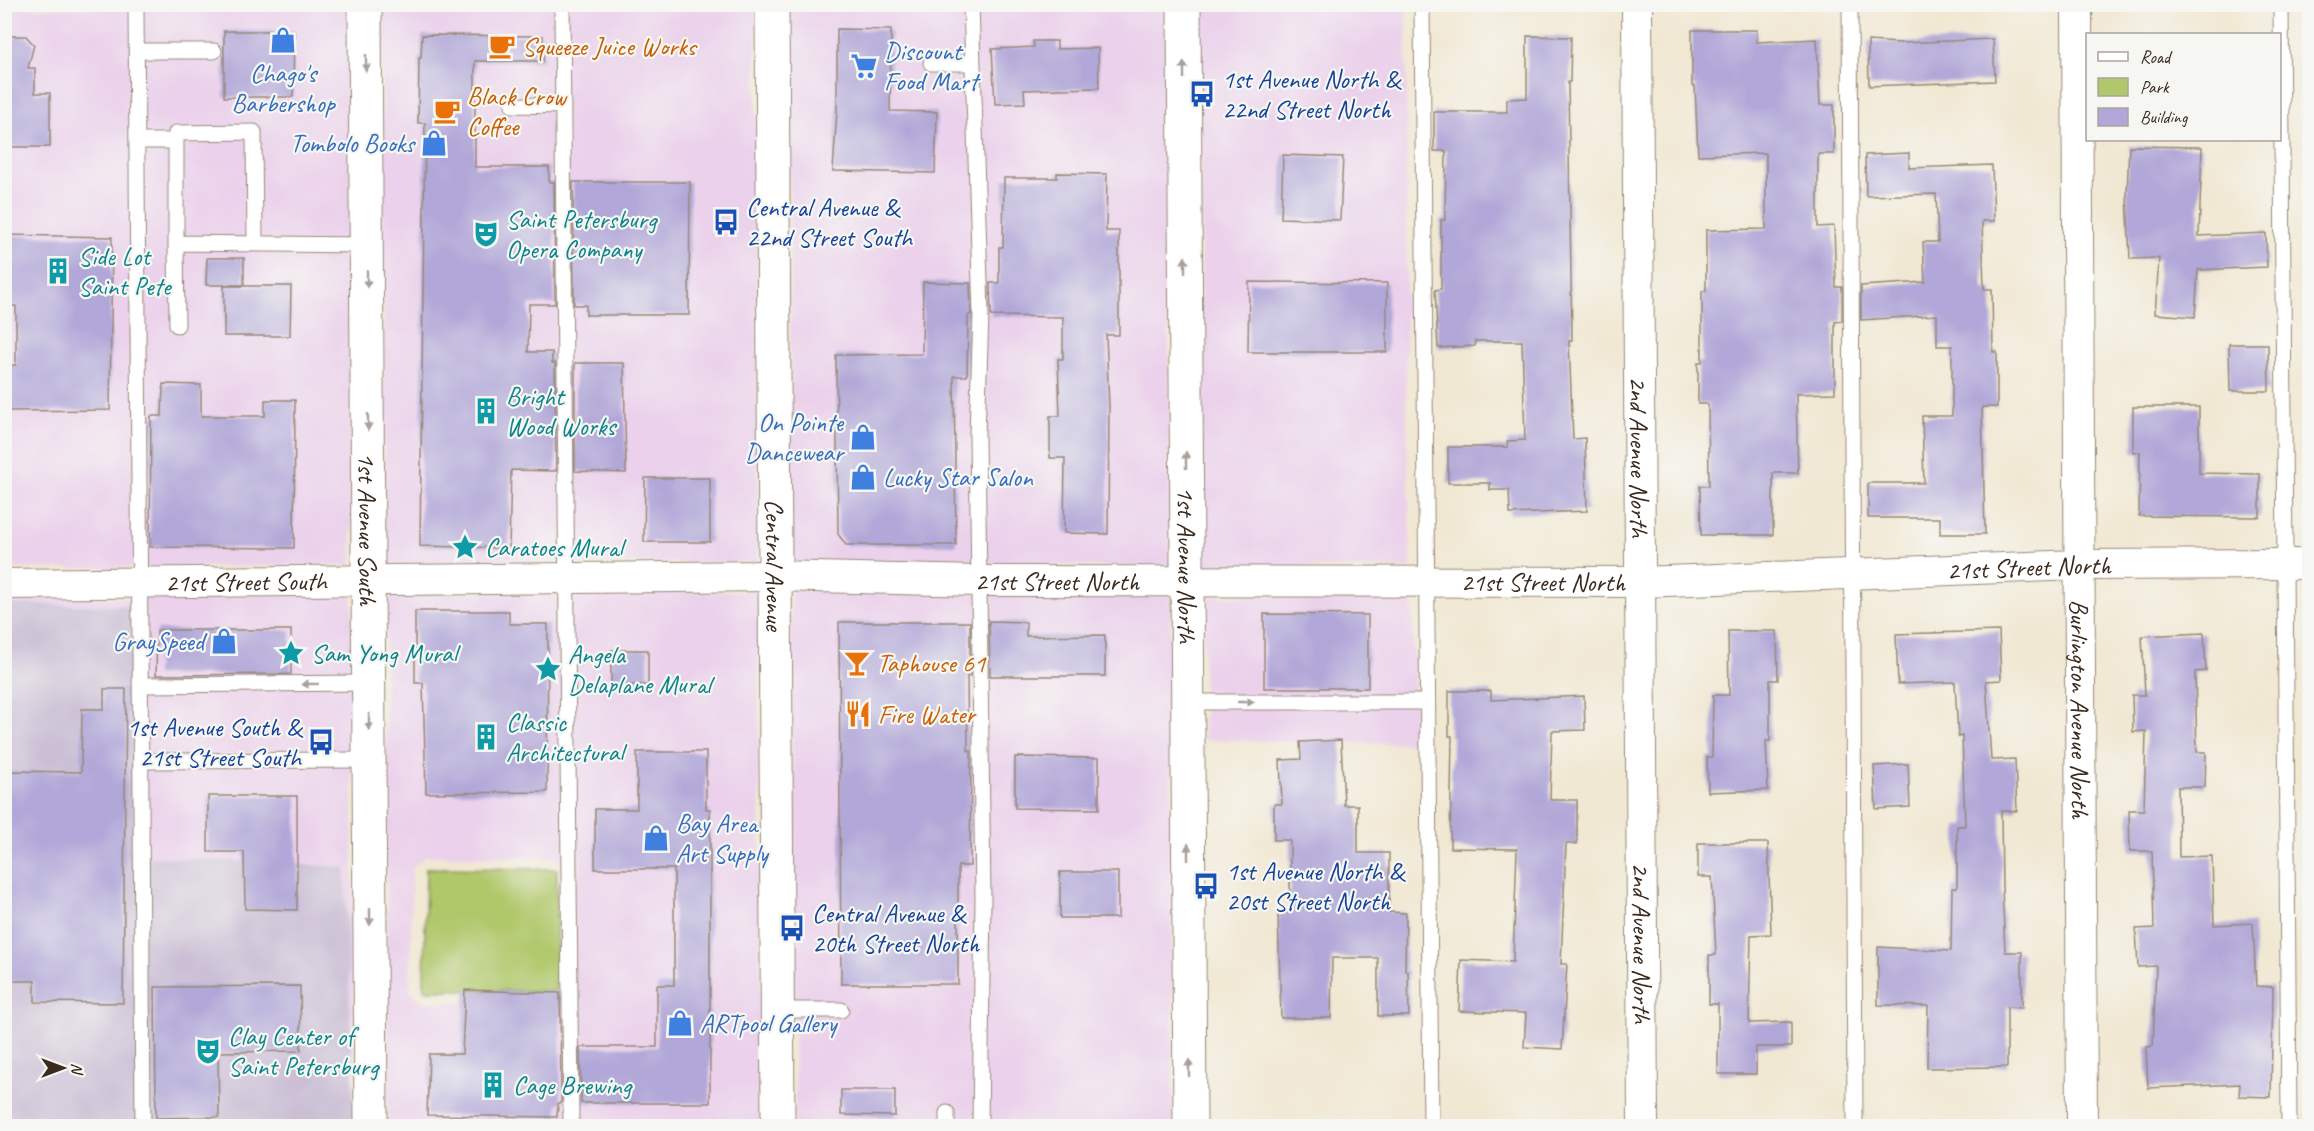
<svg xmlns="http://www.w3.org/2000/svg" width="2314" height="1131" font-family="Caveat,sans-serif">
	<rect width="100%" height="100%" fill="#f6f6f2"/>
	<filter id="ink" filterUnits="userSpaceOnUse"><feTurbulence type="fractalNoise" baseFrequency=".0167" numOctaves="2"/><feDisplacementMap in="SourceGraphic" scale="12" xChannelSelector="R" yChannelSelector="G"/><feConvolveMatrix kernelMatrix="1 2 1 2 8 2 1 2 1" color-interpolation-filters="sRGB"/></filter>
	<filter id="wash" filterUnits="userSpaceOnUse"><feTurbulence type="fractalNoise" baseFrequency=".008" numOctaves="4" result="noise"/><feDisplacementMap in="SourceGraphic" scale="24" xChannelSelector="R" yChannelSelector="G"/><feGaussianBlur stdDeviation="1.35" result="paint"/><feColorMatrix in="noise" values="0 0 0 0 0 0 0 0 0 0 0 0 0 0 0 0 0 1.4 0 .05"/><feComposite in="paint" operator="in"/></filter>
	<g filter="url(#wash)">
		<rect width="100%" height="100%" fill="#f1e8d3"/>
		<path fill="#ebd1eb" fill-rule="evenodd" d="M 529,4 L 756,5 L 758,562 L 385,565 L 382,9 Z
			M 789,5 L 1167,5 L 1170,567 L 791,562 Z
			M 1200,5 L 1407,5 L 1406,375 L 1411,568 L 1203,567 Z
			M 4,8 L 349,9 L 352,565 L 5,569 Z
			M 758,591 L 762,1126 L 388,1126 L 385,594 ZM 426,856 L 557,857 L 571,869 L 570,991 L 555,1004 L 424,1002 L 410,990 L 412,868 Z
			M 791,591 L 1170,596 L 1173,1126 L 795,1126 Z
			M 352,594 L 354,1126 L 345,867 L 134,856 L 131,607 L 5,604 L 5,599 Z
			M 1203,596 L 1412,597 L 1417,744 L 1204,740 Z"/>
		<path fill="#cbbfd5" d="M 5,604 L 131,606 L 134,856 L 345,867 L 354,1126 L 5,1126 Z"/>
		<path fill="#b0c76b" stroke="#767844" stroke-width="1.5" d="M 426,868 L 557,869 L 556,991 L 424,990 Z"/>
		<g id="blocks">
			<path fill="#b1a7d8" d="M 837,29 L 891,30 L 890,111 L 937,112 L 935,173 L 833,171 L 837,110 Z
				M 1692,30 L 1757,30 L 1757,42 L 1817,39 L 1820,105 L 1834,105 L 1834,154 L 1818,154 L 1818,227 L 1834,226 L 1836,287 L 1842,287 L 1842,321 L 1835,322 L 1835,393 L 1796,394 L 1798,473 L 1773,473 L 1773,535 L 1701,535 L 1700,486 L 1709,486 L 1708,404 L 1698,404 L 1698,362 L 1702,362 L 1702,291 L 1706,291 L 1706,230 L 1766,229 L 1766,153 L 1698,155 L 1695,86 L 1692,86 Z
				M 224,31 L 294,31 L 293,97 L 224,97 Z
				M 422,35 L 543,36 L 543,61 L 475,61 L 475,167 L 549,167 L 549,182 L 554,182 L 555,304 L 529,304 L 528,352 L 552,352 L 552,363 L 555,363 L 556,471 L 511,470 L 509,548 L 420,546 L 425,123 L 418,123 L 419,58 L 421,58 Z
				M 4,36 L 26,36 L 34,45 L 28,68 L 35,68 L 35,93 L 50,93 L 50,147 L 4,147 Z
				M 1527,36 L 1571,37 L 1570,82 L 1568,82 L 1572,341 L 1569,341 L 1573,439 L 1585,438 L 1587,511 L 1510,514 L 1509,490 L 1490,490 L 1490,483 L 1448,483 L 1448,447 L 1508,447 L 1507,441 L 1525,440 L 1522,341 L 1475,341 L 1475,346 L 1438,348 L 1435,290 L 1441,289 L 1441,220 L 1445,220 L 1446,151 L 1434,151 L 1434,112 L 1507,112 L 1507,99 L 1527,98 Z
				M 1993,39 L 1995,81 L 1869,86 L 1868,41 L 1900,43 Z
				M 1033,41 L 1057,41 L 1057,49 L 1098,48 L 1099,88 L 1024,90 L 1025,103 L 995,104 L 992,49 L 1034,47 Z
				M 2129,146 L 2202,147 L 2199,236 L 2266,233 L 2267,267 L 2198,270 L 2195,317 L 2155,314 L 2159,258 L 2130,259 L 2127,196 Z
				M 1909,153 L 1909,168 L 1992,165 L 1994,221 L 1982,221 L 1984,289 L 1992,289 L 1993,352 L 1997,352 L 1997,407 L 1982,407 L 1985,534 L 1940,534 L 1940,518 L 1868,518 L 1868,483 L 1924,483 L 1922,416 L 1952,416 L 1952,346 L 1937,346 L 1937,315 L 1861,320 L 1861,286 L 1925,282 L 1923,242 L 1938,242 L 1936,194 L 1866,196 L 1865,155 Z
				M 1283,155 L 1343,157 L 1340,220 L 1281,218 Z
				M 1057,173 L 1107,174 L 1106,231 L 1119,231 L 1119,335 L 1106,335 L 1109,406 L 1108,534 L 1064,533 L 1065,458 L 1050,458 L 1050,416 L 1060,416 L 1058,359 L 1063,359 L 1063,317 L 991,316 L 990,283 L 999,283 L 999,247 L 1003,247 L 1004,178 L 1057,178 Z
				M 573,182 L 690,182 L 689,315 L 586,315 L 586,305 L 574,305 Z
				M 4,235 L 112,237 L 110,410 L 4,411 L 4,366 L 16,365 L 16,306 L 4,306 Z
				M 207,258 L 244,258 L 244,285 L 206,285 Z
				M 923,282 L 970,283 L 971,314 L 968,316 L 967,376 L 954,376 L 956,545 L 846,545 L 838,534 L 836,355 L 922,354 Z
				M 1249,282 L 1387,283 L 1387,352 L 1248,352 Z
				M 224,286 L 291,286 L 290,336 L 224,336 Z
				M 2229,344 L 2268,344 L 2269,391 L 2230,391 Z
				M 575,363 L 624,363 L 626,473 L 575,471 Z
				M 163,384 L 201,385 L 201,416 L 265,416 L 265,400 L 295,400 L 294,548 L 150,547 L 151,416 L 162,416 Z
				M 2133,407 L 2199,407 L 2199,473 L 2260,474 L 2260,517 L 2139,516 L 2140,452 L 2133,452 Z
				M 645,478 L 710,478 L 710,542 L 644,542 Z
				M 415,611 L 509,611 L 509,624 L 548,624 L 547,792 L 426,793 L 423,683 L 415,683 Z
				M 1264,614 L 1368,615 L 1368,688 L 1264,688 Z
				M 989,621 L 1026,622 L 1026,636 L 1105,635 L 1105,676 L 990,676 Z
				M 839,622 L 970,622 L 970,676 L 967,676 L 968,751 L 971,751 L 970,866 L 958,866 L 958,984 L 841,984 Z
				M 157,630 L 291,630 L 291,674 L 156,675 Z
				M 1728,631 L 1777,631 L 1778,680 L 1770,680 L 1770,741 L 1766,741 L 1768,790 L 1708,792 L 1707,757 L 1712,757 L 1713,695 L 1729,695 Z
				M 1999,631 L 2001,680 L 1986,681 L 1991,760 L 2015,759 L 2017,811 L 2001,811 L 2002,887 L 2005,952 L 2022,952 L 2022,1008 L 2007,1007 L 2007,1067 L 1927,1068 L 1928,1006 L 1878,1005 L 1878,947 L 1951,951 L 1952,888 L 1957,888 L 1957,826 L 1965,826 L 1962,736 L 1958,737 L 1955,682 L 1898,684 L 1896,634 Z
				M 2204,633 L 2206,671 L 2195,672 L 2197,752 L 2206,752 L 2205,787 L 2178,787 L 2179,857 L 2212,856 L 2214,925 L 2253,923 L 2256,986 L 2273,987 L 2271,1097 L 2239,1096 L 2240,1084 L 2148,1088 L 2146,1047 L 2153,1046 L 2156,966 L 2138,967 L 2136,929 L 2154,928 L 2152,851 L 2130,851 L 2129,810 L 2144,810 L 2146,731 L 2133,732 L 2132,695 L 2145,695 L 2142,636 Z
				M 611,650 L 648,650 L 648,685 L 611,685 Z
				M 104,689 L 126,689 L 123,1003 L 35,1002 L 35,981 L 4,981 L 4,771 L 81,772 L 82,709 L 104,709 Z
				M 1449,691 L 1491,691 L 1491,700 L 1584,696 L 1585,730 L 1552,731 L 1550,800 L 1577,800 L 1577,844 L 1566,844 L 1561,964 L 1567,964 L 1562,1049 L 1524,1047 L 1526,1013 L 1459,1011 L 1461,960 L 1513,962 L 1517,849 L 1450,848 L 1452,736 L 1449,736 Z
				M 1341,740 L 1344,805 L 1358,805 L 1358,853 L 1389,853 L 1389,912 L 1406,913 L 1405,971 L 1408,971 L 1409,1016 L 1378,1016 L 1378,958 L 1332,958 L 1331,1018 L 1281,1018 L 1278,913 L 1290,913 L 1290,840 L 1274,840 L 1274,804 L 1282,804 L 1280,760 L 1301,759 L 1300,742 Z
				M 637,752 L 706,752 L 706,809 L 710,809 L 710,1103 L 581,1103 L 580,1047 L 657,1047 L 657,985 L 674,985 L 674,869 L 595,869 L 595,809 L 637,809 Z
				M 1015,757 L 1099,758 L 1099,809 L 1015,808 Z
				M 1908,764 L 1910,807 L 1876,809 L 1874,766 Z
				M 208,796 L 297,796 L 297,910 L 245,909 L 244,852 L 208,852 Z
				M 1698,843 L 1768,843 L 1771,934 L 1751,935 L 1749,1023 L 1791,1022 L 1791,1047 L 1756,1047 L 1756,1074 L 1718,1074 L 1718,1004 L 1709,1004 L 1709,955 L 1716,955 L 1712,877 L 1698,877 Z
				M 1060,872 L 1118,872 L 1118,918 L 1060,918 Z
				M 300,986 L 301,1051 L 218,1052 L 219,1117 L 156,1118 L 155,987 Z
				M 465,990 L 560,993 L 561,1103 L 558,1103 L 557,1117 L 427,1115 L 429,1054 L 462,1054 Z
				M 841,1090 L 895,1090 L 895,1116 L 841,1115 Z"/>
		</g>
	</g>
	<g filter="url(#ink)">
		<use href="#blocks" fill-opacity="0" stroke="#968978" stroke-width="1.5"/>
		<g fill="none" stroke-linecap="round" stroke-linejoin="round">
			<g stroke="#968978" stroke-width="17">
				<path id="service" d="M 136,4 L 143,1126
					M 562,4 L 571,1126
					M 971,4 L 981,314 L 977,435 L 983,897 L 980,1126
					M 1422,4 L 1431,1126
					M 1850,4 L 1855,1126
					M 2281,4 L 2289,1126
					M 137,51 L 214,51
					M 931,63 L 972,63
					M 513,105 L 563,106
					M 137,141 L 176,141
					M 176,243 L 176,133 L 254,132 L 255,243
					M 177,325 L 176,243 L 366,245
					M 140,685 L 369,683
					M 1187,702 L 1427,702
					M 141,761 L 369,760
					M 777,1010 L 841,1010
					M 947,1113 L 947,1126"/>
			</g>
			<g stroke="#968978" stroke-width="32">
				<g id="minor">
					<path id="s1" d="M 1637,4 L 1643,1126"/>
					<path id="s2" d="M 2077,4 L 2082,1126"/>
					<path id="s3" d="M 4,584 L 775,576 L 978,581 L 1641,582 L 2079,565 L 2310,564"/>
				</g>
			</g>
			<g stroke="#968978" stroke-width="35">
				<g id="tertiary">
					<path id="s4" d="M 772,4 L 778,1126"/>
				</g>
			</g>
			<g stroke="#968978" stroke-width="35">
				<g id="primary">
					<path id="s5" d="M 365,4 L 371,1126"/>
					<path id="s6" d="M 1184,4 L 1190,1126"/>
				</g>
			</g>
			<use href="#service" stroke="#fff" stroke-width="15"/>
			<use href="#minor" stroke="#fff" stroke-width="30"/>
			<use href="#tertiary" stroke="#fff" stroke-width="33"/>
			<use href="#primary" stroke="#fff" stroke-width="33"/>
		</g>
		<defs><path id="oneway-solid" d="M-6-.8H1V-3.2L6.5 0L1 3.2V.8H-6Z" transform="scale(1.5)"/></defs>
		<g fill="#a79f9a">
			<use href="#oneway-solid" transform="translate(366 63) rotate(90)"/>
			<use href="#oneway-solid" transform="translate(1184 70) rotate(-90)"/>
			<use href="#oneway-solid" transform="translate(1185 265) rotate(-90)"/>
			<use href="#oneway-solid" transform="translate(367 279) rotate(90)"/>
			<use href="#oneway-solid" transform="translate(368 422) rotate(90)"/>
			<use href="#oneway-solid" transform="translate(1186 460) rotate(-90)"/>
			<use href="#oneway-solid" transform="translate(310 684) rotate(179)"/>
			<use href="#oneway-solid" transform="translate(1246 702)"/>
			<use href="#oneway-solid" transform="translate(369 722) rotate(90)"/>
			<use href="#oneway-solid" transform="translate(1188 852) rotate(-90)"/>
			<use href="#oneway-solid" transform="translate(370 917) rotate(90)"/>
			<use href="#oneway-solid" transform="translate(1189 1068) rotate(-90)"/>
		</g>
	</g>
	<defs>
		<g id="shop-bare" transform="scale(2.07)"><path d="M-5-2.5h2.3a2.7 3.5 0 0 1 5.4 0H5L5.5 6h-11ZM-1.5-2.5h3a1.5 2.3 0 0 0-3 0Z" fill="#3f7fe0" stroke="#f6f6f2" stroke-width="2.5" paint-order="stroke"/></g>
		<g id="cafe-bare" transform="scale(2.07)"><path d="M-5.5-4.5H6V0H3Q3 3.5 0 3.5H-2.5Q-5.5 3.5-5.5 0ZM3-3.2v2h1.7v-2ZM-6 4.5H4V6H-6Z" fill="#e8710a" stroke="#f6f6f2" stroke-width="2.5" paint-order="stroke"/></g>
		<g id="supermarket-bare" transform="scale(2.07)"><path d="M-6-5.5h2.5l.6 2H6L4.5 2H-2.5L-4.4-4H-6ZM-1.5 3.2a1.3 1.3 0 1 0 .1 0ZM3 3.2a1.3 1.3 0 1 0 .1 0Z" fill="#3f7fe0" stroke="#f6f6f2" stroke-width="2.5" paint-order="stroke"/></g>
		<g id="bus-bare" transform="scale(2.07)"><path d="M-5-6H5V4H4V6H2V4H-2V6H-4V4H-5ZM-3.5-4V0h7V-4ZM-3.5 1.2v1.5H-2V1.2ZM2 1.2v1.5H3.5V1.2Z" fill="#1a4fb4" stroke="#f6f6f2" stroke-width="2.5" paint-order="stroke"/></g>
		<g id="theatre-bare" transform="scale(2.07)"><path d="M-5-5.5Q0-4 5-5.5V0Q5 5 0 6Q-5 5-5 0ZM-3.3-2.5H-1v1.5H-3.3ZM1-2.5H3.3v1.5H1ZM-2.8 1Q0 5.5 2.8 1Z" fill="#0f9aa8" stroke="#f6f6f2" stroke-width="2.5" paint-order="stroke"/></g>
		<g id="building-bare" transform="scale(2.07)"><path d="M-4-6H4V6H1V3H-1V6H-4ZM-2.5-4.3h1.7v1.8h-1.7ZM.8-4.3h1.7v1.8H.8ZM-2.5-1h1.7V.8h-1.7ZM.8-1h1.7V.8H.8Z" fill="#0f9aa8" stroke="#f6f6f2" stroke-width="2.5" paint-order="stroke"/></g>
		<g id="sight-bare" transform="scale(2.07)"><path d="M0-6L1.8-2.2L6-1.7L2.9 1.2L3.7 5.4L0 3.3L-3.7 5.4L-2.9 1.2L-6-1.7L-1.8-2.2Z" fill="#0f9aa8" stroke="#f6f6f2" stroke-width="2.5" paint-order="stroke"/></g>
		<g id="bar-bare" transform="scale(2.07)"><path d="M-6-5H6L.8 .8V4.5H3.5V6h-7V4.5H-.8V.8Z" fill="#e8710a" stroke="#f6f6f2" stroke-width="2.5" paint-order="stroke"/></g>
		<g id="restaurant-bare" transform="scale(2.07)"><path d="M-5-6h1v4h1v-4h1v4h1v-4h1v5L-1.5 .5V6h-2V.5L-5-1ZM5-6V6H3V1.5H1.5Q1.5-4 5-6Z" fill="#e8710a" stroke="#f6f6f2" stroke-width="2.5" paint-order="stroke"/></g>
	</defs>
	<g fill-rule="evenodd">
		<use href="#shop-bare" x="283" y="40"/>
		<use href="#cafe-bare" x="502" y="46"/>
		<use href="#supermarket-bare" x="864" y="66"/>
		<use href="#bus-bare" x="1202" y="94"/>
		<use href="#cafe-bare" x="447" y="111"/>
		<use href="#shop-bare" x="434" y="143"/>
		<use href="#bus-bare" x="726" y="222"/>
		<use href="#theatre-bare" x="486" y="234"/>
		<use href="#building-bare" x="58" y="271"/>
		<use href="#building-bare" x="486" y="411"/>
		<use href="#shop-bare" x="863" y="437"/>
		<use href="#shop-bare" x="863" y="477"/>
		<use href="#sight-bare" x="465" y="547"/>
		<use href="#shop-bare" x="224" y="641"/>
		<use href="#sight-bare" x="291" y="653"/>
		<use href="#bar-bare" x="857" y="663"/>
		<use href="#sight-bare" x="548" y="669"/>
		<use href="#restaurant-bare" x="858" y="714"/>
		<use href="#building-bare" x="486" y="737"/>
		<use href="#bus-bare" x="321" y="742"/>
		<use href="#shop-bare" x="656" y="838"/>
		<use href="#bus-bare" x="1206" y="886"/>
		<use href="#bus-bare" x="792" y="928"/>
		<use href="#shop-bare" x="680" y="1023"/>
		<use href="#theatre-bare" x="208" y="1051"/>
		<use href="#building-bare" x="493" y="1085"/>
	</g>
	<g text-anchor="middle" stroke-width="4.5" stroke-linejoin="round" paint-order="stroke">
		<g font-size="26" fill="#c56008" stroke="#f6f6f2" text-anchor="start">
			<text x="522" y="55">Squeeze Juice Works</text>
			<text x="467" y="105">Black Crow<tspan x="467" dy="30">Coffee</tspan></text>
			<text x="877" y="672">Taphouse 61</text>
			<text x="878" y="723">Fire Water</text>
		</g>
		<g font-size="26" fill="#366cbe" stroke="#f6f6f2" text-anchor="start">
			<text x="884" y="60">Discount<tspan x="884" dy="30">Food Mart</tspan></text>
			<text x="283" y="82" text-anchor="middle">Chago's<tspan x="283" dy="30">Barbershop</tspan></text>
			<text x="414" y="152" text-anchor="end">Tombolo Books</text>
			<text x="843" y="431" text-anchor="end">On Pointe<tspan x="843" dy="30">Dancewear</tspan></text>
			<text x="883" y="486">Lucky Star Salon</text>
			<text x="204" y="650" text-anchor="end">GraySpeed</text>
			<text x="676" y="832">Bay Area<tspan x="676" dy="30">Art Supply</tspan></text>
			<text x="700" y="1032">ARTpool Gallery</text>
		</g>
		<g font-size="26" fill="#164399" stroke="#f6f6f2" text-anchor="start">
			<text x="1222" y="88">1st Avenue North &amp;<tspan x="1222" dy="30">22nd Street North</tspan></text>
			<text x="746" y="216">Central Avenue &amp;<tspan x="746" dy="30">22nd Street South</tspan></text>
			<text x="301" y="736" text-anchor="end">1st Avenue South &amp;<tspan x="301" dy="30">21st Street South</tspan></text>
			<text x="1226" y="880">1st Avenue North &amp;<tspan x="1226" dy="30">20st Street North</tspan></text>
			<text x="812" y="922">Central Avenue &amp;<tspan x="812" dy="30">20th Street North</tspan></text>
		</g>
		<g font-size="26" fill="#0d838f" stroke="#f6f6f2" text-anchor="start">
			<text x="506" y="228">Saint Petersburg<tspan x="506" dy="30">Opera Company</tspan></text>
			<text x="78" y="265">Side Lot<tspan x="78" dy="30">Saint Pete</tspan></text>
			<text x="506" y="405">Bright<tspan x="506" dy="30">Wood Works</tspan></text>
			<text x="485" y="556">Caratoes Mural</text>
			<text x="311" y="662">Sam Yong Mural</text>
			<text x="568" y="663">Angela<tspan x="568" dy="30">Delaplane Mural</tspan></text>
			<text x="506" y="731">Classic<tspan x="506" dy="30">Architectural</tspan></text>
			<text x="228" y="1045">Clay Center of<tspan x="228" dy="30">Saint Petersburg</tspan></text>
			<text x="513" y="1094">Cage Brewing</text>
		</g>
		<g font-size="26" fill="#3b2a1e" stroke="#f6f6f2">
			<text dy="9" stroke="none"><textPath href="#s1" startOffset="453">2nd Avenue North</textPath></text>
			<text dy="9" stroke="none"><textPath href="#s5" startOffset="525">1st Avenue South</textPath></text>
			<text dy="9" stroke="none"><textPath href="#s4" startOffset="561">Central Avenue</textPath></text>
			<text dy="9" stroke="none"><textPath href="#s6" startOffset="561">1st Avenue North</textPath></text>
			<text dy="9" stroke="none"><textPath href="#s3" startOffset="2025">21st Street North</textPath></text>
			<text dy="9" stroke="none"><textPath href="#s3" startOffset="242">21st Street South</textPath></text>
			<text dy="9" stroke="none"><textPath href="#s3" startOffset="1053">21st Street North</textPath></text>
			<text dy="9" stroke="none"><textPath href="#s3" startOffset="1539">21st Street North</textPath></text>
			<text dy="9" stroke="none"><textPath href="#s2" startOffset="705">Burlington Avenue North</textPath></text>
			<text dy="9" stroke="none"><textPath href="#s1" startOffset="939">2nd Avenue North</textPath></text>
		</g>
	</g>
	<rect width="2314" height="1131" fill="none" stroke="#f6f6f2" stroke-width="24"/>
	<rect x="2086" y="33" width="195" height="108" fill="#f6f6f2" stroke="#aba49d" stroke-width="1.5"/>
	<rect x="2098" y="52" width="30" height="9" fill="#ffffff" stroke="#aba49d" stroke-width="1.5"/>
	<text x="2140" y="63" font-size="18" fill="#3b2a1e">Road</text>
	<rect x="2098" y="78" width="30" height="18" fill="#b0c76b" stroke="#aba49d" stroke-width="1.5"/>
	<text x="2140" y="93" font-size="18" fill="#3b2a1e">Park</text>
	<rect x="2098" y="108" width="30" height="18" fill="#b1a7d8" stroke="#aba49d" stroke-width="1.5"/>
	<text x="2140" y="123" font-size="18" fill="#3b2a1e">Building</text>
	<g transform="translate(63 1068) rotate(90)" stroke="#f6f6f2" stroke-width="4.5" paint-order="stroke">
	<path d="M0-4.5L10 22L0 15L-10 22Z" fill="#3b2a1e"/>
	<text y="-9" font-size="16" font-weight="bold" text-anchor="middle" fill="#3b2a1e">N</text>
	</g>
</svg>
